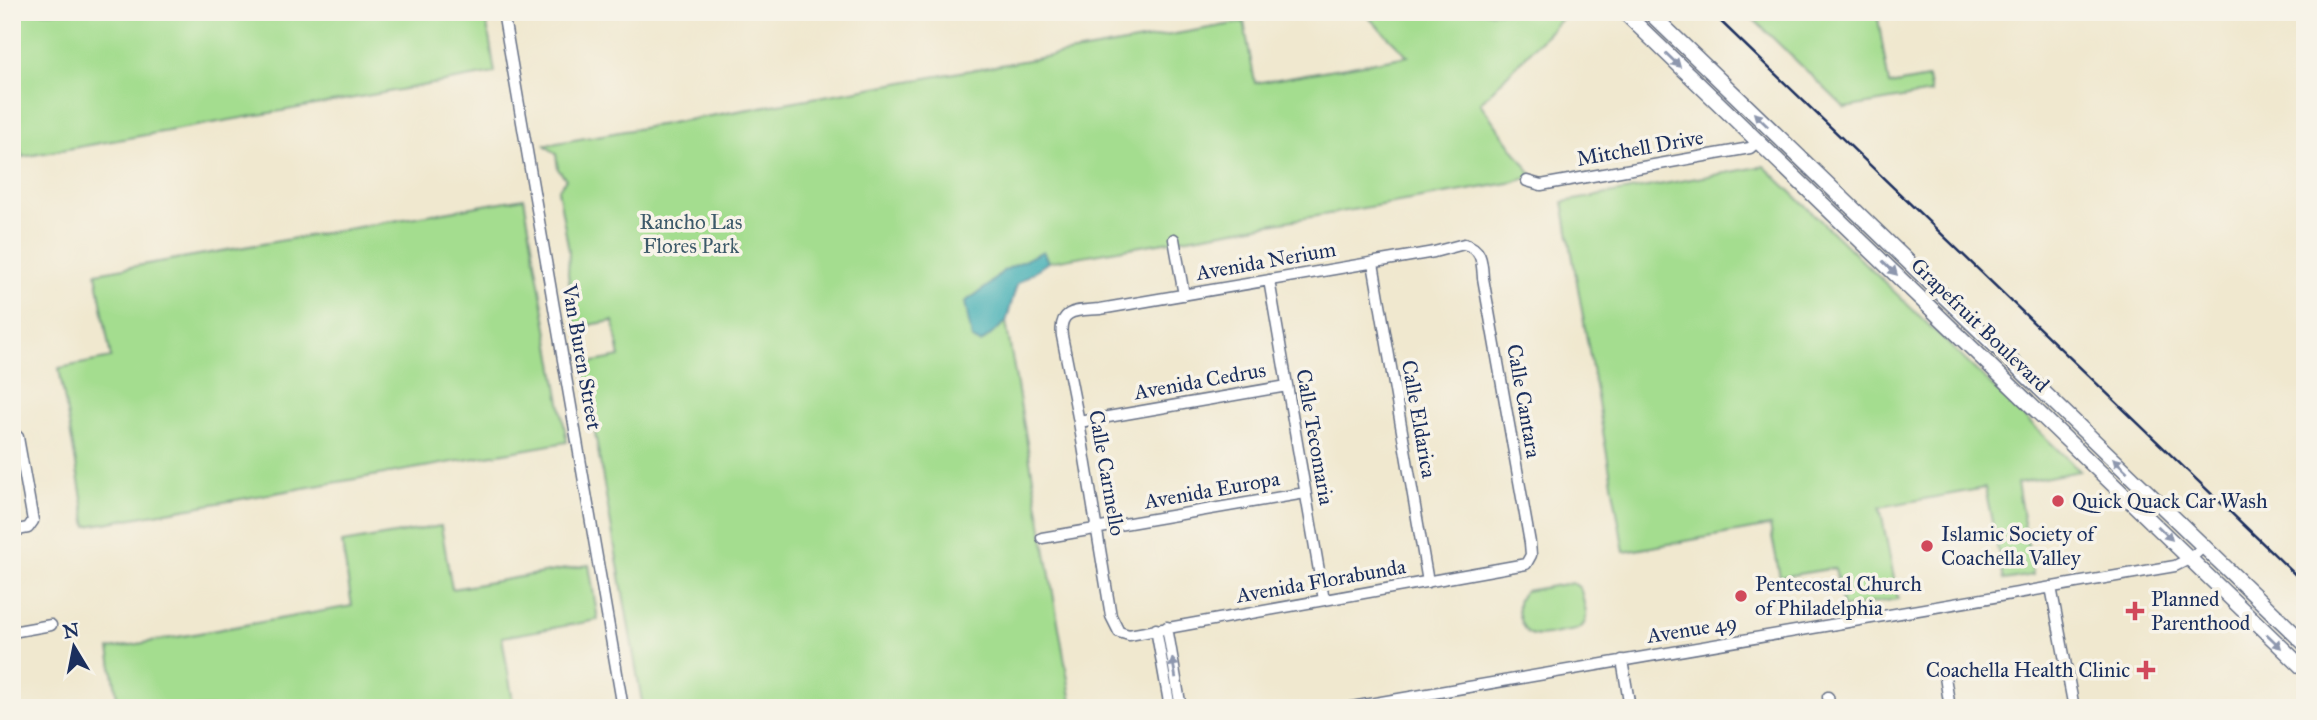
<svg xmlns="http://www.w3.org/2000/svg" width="2317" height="720" font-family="'IM FELL Great Primer',serif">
	<rect width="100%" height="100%" fill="#f7f3e8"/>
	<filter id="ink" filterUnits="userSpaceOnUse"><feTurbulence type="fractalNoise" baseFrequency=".0143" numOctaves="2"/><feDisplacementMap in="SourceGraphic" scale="14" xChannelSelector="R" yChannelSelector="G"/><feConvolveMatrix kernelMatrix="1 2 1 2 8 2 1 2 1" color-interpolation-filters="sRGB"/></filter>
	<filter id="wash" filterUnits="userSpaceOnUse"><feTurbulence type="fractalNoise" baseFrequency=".00686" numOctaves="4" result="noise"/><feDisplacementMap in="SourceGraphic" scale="28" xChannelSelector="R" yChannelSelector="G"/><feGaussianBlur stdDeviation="1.57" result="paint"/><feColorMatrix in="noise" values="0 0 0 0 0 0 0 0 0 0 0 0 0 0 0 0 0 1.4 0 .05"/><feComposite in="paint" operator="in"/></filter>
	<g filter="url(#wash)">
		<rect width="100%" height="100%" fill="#f0e8cf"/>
		<path fill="#a4dd8f" stroke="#608676" stroke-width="2" d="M 12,12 L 485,12 L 495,73 L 22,157 L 12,103 Z
			M 1363,12 L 1568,12 L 1480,103 L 1533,176 L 1515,182 L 1048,262 L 1043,252 L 1003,271 L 988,286 L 965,302 L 1006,322 L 1073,708 L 643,708 L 583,364 L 620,357 L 613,321 L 576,327 L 568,274 L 569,251 L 558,190 L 566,179 L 558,169 L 556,154 L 545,145 L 1244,22 L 1255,83 L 1408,56 Z
			M 1746,12 L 1877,12 L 1889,85 L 1928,78 L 1931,93 L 1845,108 Z
			M 1764,166 L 2080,471 L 2017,483 L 2033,575 L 2004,580 L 1985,488 L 1880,507 L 1898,599 L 1843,608 L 1835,568 L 1780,577 L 1770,526 L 1624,552 L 1563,202 Z
			M 524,198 L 567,442 L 87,526 L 59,368 L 111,358 L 96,273 Z
			M 441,526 L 452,589 L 589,565 L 598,620 L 502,637 L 513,702 L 478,708 L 119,708 L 109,649 L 352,606 L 342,543 Z
			M 1571,583 C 1582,586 1582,593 1584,604 C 1586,611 1588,619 1583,625 C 1579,631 1570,631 1563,632 C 1537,637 1524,642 1518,611 C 1517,602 1519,597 1525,591 Z"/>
		<path fill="#3aacb2" stroke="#2a6e88" stroke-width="2" d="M 1043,251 L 1048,262 L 1017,284 L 1006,322 L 981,343 L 972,339 L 965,302 L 988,286 L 1003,271 Z"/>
	</g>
	<g filter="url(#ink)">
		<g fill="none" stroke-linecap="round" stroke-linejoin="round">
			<g stroke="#667086" stroke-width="13">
				<path id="minor" d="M 503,12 L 623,708
					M 1527,181 L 1541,185 L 1750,148 L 1758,141
					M 1174,239 L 1184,295
					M 1464,244 C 1482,248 1482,262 1483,278 L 1530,543 L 1531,555 L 1526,564 L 1129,635 L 1119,632 L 1111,616 L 1079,422 L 1062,336 C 1058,307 1080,311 1100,309 L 1434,252 Z
					M 1373,263 L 1428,582
					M 1269,280 L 1324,600
					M 1079,422 L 1287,386
					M 12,432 L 18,437 L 19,443 L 33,521 L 28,528 L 12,531
					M 1042,538 L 1305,493
					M 2051,587 L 2074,708
					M 1167,627 L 1181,708
					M 1156,629 L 1170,708
					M 12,632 L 51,625
					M 1622,660 L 1630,708
					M 1945,677 L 1950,708
					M 1828,697 L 1830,708
					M 1346,708 L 2175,566 L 2191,558 L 2204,546"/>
			</g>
			<g stroke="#667086" stroke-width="17">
				<path id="major" d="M 1624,12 L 2305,670
					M 1649,12 L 2305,644"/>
			</g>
			<use href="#minor" stroke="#fff" stroke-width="10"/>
			<use href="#major" stroke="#fff" stroke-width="14"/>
			<path stroke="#1b2f5e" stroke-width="2.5" d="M 1711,12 L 2305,584"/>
		</g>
		<defs><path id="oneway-solid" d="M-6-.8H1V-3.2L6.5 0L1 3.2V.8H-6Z" transform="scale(1.75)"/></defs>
		<g fill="#8d97ae">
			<use href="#oneway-solid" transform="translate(1673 60) rotate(44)"/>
			<use href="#oneway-solid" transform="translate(1761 120) rotate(-136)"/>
			<use href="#oneway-solid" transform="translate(1890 268) rotate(44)"/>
			<use href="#oneway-solid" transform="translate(2120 465) rotate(-136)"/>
			<use href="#oneway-solid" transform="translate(2165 533) rotate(44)"/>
			<use href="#oneway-solid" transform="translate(2274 641) rotate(44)"/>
			<use href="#oneway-solid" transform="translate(1174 668) rotate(-100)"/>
		</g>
	</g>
	<g fill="#d1495b" stroke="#f7f3e8" stroke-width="2.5">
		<circle cx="2058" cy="501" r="7"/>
		<circle cx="1927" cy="546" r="7"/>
		<circle cx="1741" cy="596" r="7"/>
		<path d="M2131.5 600.5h7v7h7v7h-7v7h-7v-7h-7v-7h7z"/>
		<path d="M2142.5 659.5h7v7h7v7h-7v7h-7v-7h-7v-7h7z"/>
	</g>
	<g text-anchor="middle" stroke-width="7" stroke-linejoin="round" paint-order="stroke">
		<g font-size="21" fill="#1b2f5e" stroke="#f7f3e8">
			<text transform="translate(1640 148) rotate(-10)" y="7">Mitchell Drive</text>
			<text transform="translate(1266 261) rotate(-10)" y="7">Avenida Nerium</text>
			<text transform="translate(1980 325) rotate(44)" y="7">Grapefruit Boulevard</text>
			<text transform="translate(582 357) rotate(80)" y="7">Van Buren Street</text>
			<text transform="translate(1200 381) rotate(-10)" y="7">Avenida Cedrus</text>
			<text transform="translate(1524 401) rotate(80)" y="7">Calle Cantara</text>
			<text transform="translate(1419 419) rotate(80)" y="7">Calle Eldarica</text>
			<text transform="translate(1315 437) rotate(80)" y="7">Calle Tecomaria</text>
			<text transform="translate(1107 473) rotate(80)" y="7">Calle Carmello</text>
			<text transform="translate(1212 490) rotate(-10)" y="7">Avenida Europa</text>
			<text transform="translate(1321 581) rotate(-10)" y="7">Avenida Florabunda</text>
			<text transform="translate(1692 629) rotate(-9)" y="7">Avenue 49</text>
		</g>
		<g font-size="21" fill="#3d5a6a" stroke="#f7f3e8">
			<text x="691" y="229">Rancho Las<tspan x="691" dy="24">Flores Park</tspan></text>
		</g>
		<g font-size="21" fill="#1b2f5e" stroke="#f7f3e8" text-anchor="start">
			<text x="2072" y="508">Quick Quack Car Wash</text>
			<text x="1941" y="541">Islamic Society of<tspan x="1941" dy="24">Coachella Valley</tspan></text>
			<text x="1755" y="591">Pentecostal Church<tspan x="1755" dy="24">of Philadelphia</tspan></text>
			<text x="2151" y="606">Planned<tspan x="2151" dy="24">Parenthood</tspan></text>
			<text x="2130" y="677" text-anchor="end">Coachella Health Clinic</text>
		</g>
	</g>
	<rect width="2317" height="720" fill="none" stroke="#f7f3e8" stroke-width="42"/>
	<g transform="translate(74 647) rotate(350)" stroke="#f7f3e8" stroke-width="5" paint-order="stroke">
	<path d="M0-5L12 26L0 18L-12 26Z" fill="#1b2f5e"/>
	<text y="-10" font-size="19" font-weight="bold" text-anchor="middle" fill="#1b2f5e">N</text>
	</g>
</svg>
